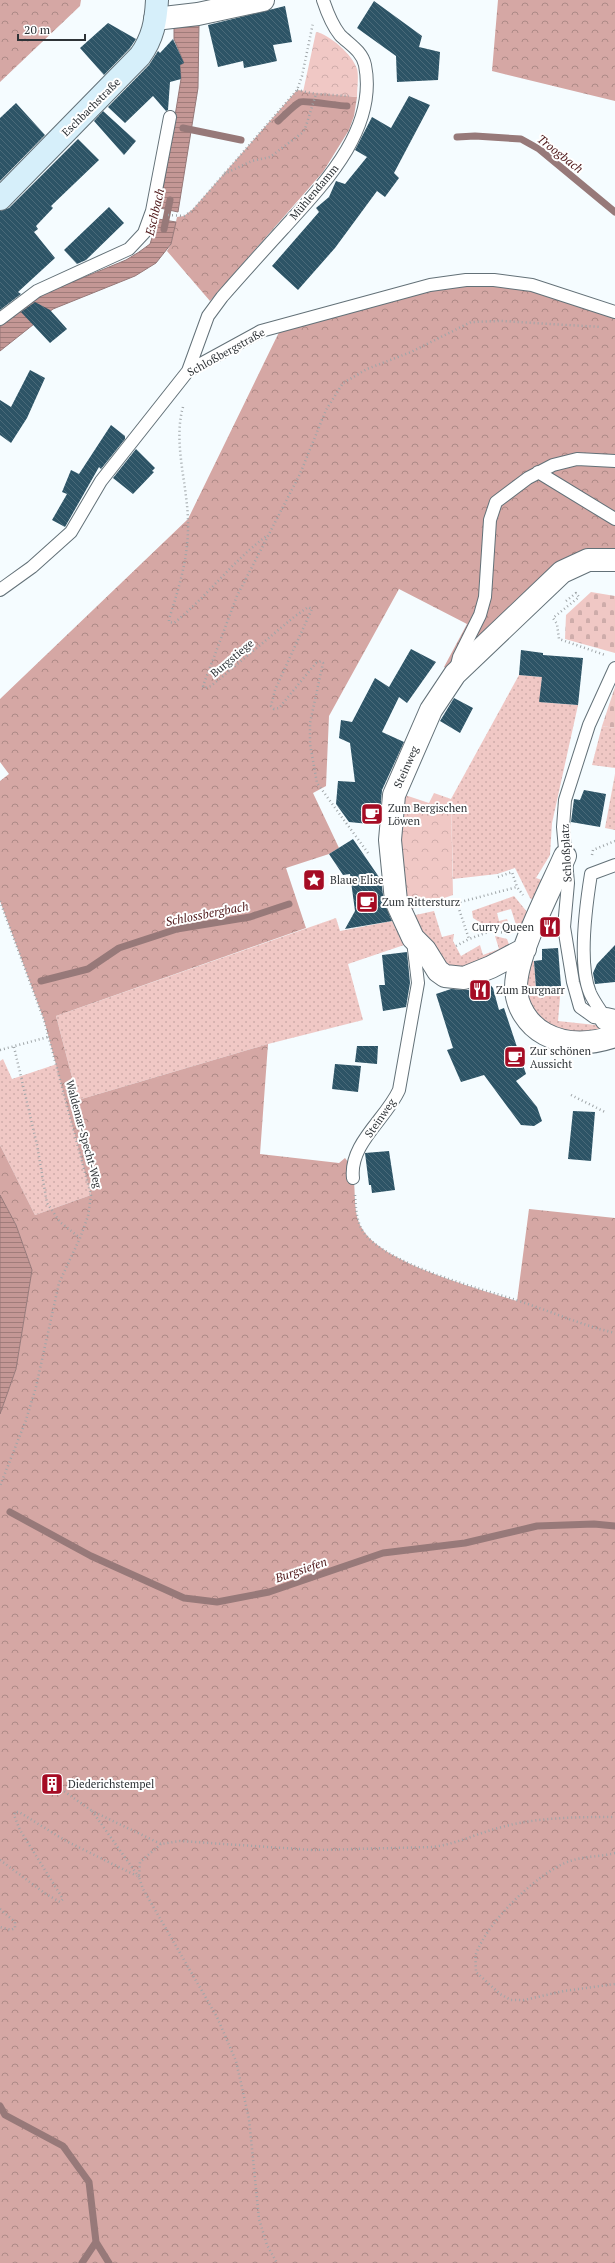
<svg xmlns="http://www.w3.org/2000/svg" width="615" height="2263" font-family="'PT Serif',serif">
	<defs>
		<pattern id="grass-dots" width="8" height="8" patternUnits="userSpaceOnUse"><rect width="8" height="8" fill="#f0c8c5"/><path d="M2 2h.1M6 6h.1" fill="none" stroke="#ceacaa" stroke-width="1.8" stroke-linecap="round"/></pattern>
		<pattern id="forest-crowns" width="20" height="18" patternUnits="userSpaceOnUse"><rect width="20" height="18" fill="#d5a7a4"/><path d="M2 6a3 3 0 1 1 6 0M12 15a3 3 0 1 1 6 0" fill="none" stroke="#ad8986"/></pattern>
		<pattern id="cemetery-stones" width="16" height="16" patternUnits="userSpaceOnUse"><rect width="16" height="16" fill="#f0c8c5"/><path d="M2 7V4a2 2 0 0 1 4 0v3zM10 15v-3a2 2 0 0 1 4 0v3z" fill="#ceacaa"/></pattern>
		<pattern id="park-crowns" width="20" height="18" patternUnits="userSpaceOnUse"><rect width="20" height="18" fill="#f0c8c5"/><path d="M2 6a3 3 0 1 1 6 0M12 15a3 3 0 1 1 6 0" fill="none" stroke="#ceacaa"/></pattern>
		<pattern id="water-rules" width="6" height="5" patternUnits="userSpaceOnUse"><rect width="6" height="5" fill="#c49795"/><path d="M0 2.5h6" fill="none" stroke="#a07c7a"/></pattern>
		<pattern id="building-back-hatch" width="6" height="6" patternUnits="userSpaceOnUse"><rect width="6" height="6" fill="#2d5466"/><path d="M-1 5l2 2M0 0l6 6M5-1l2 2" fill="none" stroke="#4a6a79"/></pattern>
	</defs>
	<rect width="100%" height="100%" fill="#f5fcff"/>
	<path fill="url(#grass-dots)" d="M 519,675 L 542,677 L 540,702 L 578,705 L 552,823 L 550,855 L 536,878 L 545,881 L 536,903 L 530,898 L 515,868 L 497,874 L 453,879 L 451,799 Z
		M 602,726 L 615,728 L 615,768 L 592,765 Z
		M 615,774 L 615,830 L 605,828 Z
		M 514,896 L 532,918 L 529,925 L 517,928 L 511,909 L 497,913 L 499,921 L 507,919 L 511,930 L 486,926 L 473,918 L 472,911 Z
		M 434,911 L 442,937 L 454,934 L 453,941 L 461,956 L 480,945 L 483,955 L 499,949 L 495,936 L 507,939 L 511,950 L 465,970 L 449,968 L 411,916 Z
		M 336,918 L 340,931 L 392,921 L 404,945 L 348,964 L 363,1020 L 268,1044 L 78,1100 L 56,1016 Z
		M 530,961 L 534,961 L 536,988 L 561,986 L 558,1021 L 605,1026 L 604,1031 L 569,1032 L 538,1019 L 525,992 Z
		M 3,1059 L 12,1079 L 57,1064 L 91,1195 L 35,1215 L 0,1145 L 0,1061 Z"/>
	<path fill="url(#forest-crowns)" d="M 0,0 L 81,0 L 80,6 L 0,82 Z
		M 498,0 L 615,0 L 615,101 L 492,71 Z
		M 297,90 L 357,97 L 354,116 L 349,130 L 323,172 L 210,301 L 167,251 L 171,244 L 177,217 L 184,216 L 193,209 Z
		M 494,280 L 615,312 L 615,560 L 588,560 L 455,674 L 444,667 L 467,624 L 399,589 L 329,716 L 326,786 L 313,793 L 339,848 L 329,854 L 286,868 L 306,928 L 56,1016 L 78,1100 L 268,1044 L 260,1154 L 339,1163 L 345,1158 C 362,1178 348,1208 363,1230 C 384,1264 479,1289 517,1301 L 529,1209 L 615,1218 L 615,2263 L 0,2263 L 0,1414 L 16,1369 L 32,1270 L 16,1225 L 0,1195 L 0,1145 L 35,1215 L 91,1195 L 44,1020 L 0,901 L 0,781 L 9,774 L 0,762 L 0,699 L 188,519 L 283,324 L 430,285 Z"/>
	<path fill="url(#cemetery-stones)" d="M 591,592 L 615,596 L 615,653 L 565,639 L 566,615 Z
		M 615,687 L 615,728 L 602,726 Z"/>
	<path fill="url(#park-crowns)" d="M 316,32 C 329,34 353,55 357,69 C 359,76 357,88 357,97 L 303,92 Z
		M 399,793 L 429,803 L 434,793 L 451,799 L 453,895 L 406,911 L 402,896 Z"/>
	<path fill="url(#water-rules)" stroke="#977979" d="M 199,25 L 198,88 L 178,212 L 160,208 L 181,79 L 180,65 L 184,63 L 174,39 L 174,28 Z
		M 158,219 L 176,222 L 171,244 L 156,263 L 135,276 L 53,309 L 0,351 L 0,327 L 41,295 L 126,260 L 139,252 L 150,244 Z
		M 0,1195 L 16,1225 L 32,1270 L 16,1369 L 0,1414 Z"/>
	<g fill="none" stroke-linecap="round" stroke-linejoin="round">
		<path stroke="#977979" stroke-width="7" d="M 278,121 C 285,115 293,106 300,102 C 304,100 339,106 347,106
			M 183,128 L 241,140
			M 457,137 L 475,136 L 521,139 L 539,149 L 615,212
			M 164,229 L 170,200
			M 41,981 L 88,969 L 119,948 L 177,929 L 250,917 L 289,904
			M 10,1512 L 91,1556 L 184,1598 L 217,1602 L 269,1592 L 383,1553 L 465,1543 L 537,1526 L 594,1524 L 615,1526
			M 0,2106 L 5,2115 L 63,2146 L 89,2182 L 96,2242 L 82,2263
			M 96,2242 L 109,2263"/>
	</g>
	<path fill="url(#building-back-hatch)" d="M 374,1 L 422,36 L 419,47 L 440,52 L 438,80 L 397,82 L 396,56 L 357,28 Z
		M 285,6 L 292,42 L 273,45 L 277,61 L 244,68 L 243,61 L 218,67 L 208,25 Z
		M 108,23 L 136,39 L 130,48 L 104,75 L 80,48 Z
		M 173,39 L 184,63 L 180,65 L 181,79 L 170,82 L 168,110 L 166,111 L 153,96 L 125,123 L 108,107 L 149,65 L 158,51 L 160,53 Z
		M 409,96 L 430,105 L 394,173 L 399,178 L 385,197 L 377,191 L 335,248 L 298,290 L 272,266 L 319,212 L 316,208 L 329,197 L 336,181 L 345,184 L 367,157 L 355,150 L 372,117 L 391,128 Z
		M 16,103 L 45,135 L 0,181 L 0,118 Z
		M 103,111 L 136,141 L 124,155 L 94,121 Z
		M 78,139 L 99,160 L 51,206 L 53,208 L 36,226 L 38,229 L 34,232 L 55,258 L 18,292 L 21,294 L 0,310 L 0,211 L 9,208 Z
		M 109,207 L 124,223 L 86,260 L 77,264 L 64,250 Z
		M 35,302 L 50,310 L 67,329 L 50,343 L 21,312 Z
		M 30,370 L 45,378 L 27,418 L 11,443 L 0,435 L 0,400 L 11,407 Z
		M 111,425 L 125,436 L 125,439 L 101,469 L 99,467 L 65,527 L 52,520 L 67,494 L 62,492 L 71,470 L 79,474 Z
		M 136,449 L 155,468 L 152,471 L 154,472 L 133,494 L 113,478 Z
		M 411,649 L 436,662 L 407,703 L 399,697 L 382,732 L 404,742 L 382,790 L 379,825 L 349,822 L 336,804 L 338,781 L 355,782 L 350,743 L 339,738 L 341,720 L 352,722 L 375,678 L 389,687 Z
		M 521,650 L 543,653 L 543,655 L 583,658 L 578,705 L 539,702 L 542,677 L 519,675 Z
		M 454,698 L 473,708 L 460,733 L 440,721 Z
		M 584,790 L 606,794 L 600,827 L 571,822 L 574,799 L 580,800 Z
		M 353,839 L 381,880 L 384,902 L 392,921 L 345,929 L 355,911 L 350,874 L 343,875 L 329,854 Z
		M 615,945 L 615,982 L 595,984 L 593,973 L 597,964 Z
		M 558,948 L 561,986 L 536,988 L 534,961 L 542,960 L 542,949 Z
		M 407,952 L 410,983 L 406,1007 L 383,1011 L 379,985 L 385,985 L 382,955 Z
		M 488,982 L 493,988 L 499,1010 L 504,1008 L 526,1074 L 516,1081 L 537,1107 L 542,1121 L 534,1126 L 521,1125 L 484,1075 L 461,1082 L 447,1050 L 453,1048 L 436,994 L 451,989 L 468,990 Z
		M 357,1046 L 378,1046 L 377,1064 L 355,1062 Z
		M 335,1064 L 361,1066 L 358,1092 L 332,1089 Z
		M 573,1111 L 595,1112 L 591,1161 L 568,1159 Z
		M 389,1151 L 395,1190 L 372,1193 L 371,1185 L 369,1185 L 365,1153 Z
		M 50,1775 L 62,1777 L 61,1789 L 55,1794 L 48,1793 L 43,1787 L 44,1779 Z"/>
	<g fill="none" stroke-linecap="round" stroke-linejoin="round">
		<g stroke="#637178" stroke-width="14">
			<path id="lane" d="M 0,319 L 37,291 L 129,249 L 144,233 L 152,211 L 170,117
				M 188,371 L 208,316 L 222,297 C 242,274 262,252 283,229 C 322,186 378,130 365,65 C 362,51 349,44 340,35 C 332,25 327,12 323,0
				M 538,472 L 615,519
				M 0,590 L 32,567 L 71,532 L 101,481 L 188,371 L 261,331 L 430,285 L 466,280 L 494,280 L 532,285 L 615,312
				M 456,669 L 459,657 L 480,615 L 485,597 L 490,520 L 496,502 L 528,478 L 553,465 L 577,459 L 615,461
				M 606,1019 L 594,1017 L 580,1007 L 573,982 L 564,927 L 568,883 L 563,827 L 565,800 L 589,725 L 615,668
				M 606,1019 C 601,1011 594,1002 590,993 C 578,964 586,905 591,874 L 615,865
				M 353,1178 C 349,1144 386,1119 399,1090 L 418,983 L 413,941"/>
		</g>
		<g stroke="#637178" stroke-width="24">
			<path id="street" d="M 155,19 L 198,14 L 263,0
				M 565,856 C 551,888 516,954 516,987 C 516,1006 528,1025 545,1034 C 567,1046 592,1044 615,1036
				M 525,949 L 491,967 L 464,978 L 445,976 L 438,971 L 425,950 L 413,938 L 396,901 L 390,840 L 394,795 L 431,710 L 455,674 L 562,572 L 588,560 L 615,560
				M 606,1019 L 615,1021"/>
		</g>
		<g stroke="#637178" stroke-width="24">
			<path id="secondary" d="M 0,199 L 140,56 C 153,38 156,21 157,0"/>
		</g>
		<path stroke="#9fa5a8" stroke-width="2.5" stroke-dasharray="1 3" stroke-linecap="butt" d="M 297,90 L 316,94 L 349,96
			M 224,174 L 252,161 L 270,157 L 302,133 L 305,129 L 316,94
			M 168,215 L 184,216 L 192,211 L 297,90 L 302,76 L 313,23
			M 183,407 C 173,442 187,483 188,520 C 189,555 180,585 169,619 L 169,622 L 174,623 C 208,596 233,560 268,535
			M 566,601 L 576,593 L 579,597 L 553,618 L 557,624 L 559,639 L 605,655
			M 368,853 L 317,783 L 310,744 L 310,723 L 323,663 L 321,661 L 316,663 L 279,708 L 274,709 L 271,706 L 275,690 L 312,609 L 308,607 L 294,617 L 211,686 L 205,688 L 203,686 L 237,596 L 300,474 L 326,410 L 343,383 L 367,369 L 411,352 L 471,322 L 501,321 L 601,327
			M 592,855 L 593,850 L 615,841
			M 498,877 L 512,872 L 517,887
			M 0,901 L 44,1020 L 91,1195 L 88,1216 L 80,1238 L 59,1283 L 36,1387 L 26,1420 L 0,1486
			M 506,933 L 491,931 L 469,939 L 457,903 L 517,887 L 523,895
			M 456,946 L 469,939
			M 14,1047 L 37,1145 L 47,1203 L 60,1222 L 80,1238
			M 0,1050 L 48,1037
			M 571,1095 L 605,1112
			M 355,1195 C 356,1207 356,1219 362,1230 C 383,1264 479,1288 516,1300 C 550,1311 581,1325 615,1333
			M 61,1789 L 92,1811
			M 161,1844 L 140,1862 L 139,1877 L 143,1889 L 217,2017 L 236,2061 L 249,2119 L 259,2219 L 267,2245 L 277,2263
			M 615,1853 C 600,1857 584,1856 570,1861 C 538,1872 487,1922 476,1954 C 475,1960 476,1967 476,1972 L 500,1994 L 511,2000 L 524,2000 L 564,1991 L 615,1984
			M 0,1860 L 46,1894 L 60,1902 L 63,1899 L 20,1830 L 14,1815 L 15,1812 L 19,1812 L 66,1841 L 137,1876
			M 139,1877 L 92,1811 L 161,1844 L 180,1841 L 313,1850 L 433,1847 C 456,1844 476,1834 498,1828 C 537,1817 576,1817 615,1817
			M 0,1909 L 15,1922 L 15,1928 L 11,1930 L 0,1927"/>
		<use href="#lane" stroke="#fff" stroke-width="12"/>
		<use href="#street" stroke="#fff" stroke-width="22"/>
		<use href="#secondary" stroke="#d6effa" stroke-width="22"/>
	</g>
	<defs>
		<g id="cafe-square" transform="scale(1.15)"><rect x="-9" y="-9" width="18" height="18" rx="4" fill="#a50c24" stroke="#fff"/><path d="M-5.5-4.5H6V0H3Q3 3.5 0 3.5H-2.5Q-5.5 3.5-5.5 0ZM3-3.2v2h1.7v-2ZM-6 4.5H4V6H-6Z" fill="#fff"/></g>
		<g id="sight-square" transform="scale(1.15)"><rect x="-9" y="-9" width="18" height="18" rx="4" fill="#a50c24" stroke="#fff"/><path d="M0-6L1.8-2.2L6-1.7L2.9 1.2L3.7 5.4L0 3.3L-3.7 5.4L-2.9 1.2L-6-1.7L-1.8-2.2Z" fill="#fff"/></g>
		<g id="restaurant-square" transform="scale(1.15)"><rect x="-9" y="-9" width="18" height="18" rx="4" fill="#a50c24" stroke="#fff"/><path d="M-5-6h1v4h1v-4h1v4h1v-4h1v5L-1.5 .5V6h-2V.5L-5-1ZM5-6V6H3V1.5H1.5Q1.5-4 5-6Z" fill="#fff"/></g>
		<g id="building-square" transform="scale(1.15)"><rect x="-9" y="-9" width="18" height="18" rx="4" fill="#a50c24" stroke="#fff"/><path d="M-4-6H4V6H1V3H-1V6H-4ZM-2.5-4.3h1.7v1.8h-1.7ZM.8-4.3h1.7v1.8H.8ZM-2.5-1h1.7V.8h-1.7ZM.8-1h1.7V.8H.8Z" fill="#fff"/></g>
	</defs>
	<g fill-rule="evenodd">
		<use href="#cafe-square" x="372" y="814"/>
		<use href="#sight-square" x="314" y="880"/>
		<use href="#cafe-square" x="367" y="902"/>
		<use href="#restaurant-square" x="550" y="927"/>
		<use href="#restaurant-square" x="480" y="990"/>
		<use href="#cafe-square" x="515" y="1057"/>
		<use href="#building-square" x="52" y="1784"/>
	</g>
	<g text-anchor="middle" stroke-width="4" stroke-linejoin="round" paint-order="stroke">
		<g font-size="11" fill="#2e3337" stroke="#fff">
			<text transform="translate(91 107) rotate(-45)" y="4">Eschbachstraße</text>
			<text transform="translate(314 192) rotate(-50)" y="4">Mühlendamm</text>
			<text transform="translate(226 352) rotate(-29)" y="4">Schloßbergstraße</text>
			<text transform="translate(232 658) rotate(-40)" y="4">Burgstiege</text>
			<text transform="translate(406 767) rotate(-66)" y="4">Steinweg</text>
			<text transform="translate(566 853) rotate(-93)" y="4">Schloßplatz</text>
			<text transform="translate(380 1118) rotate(-55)" y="4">Steinweg</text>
			<text transform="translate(84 1134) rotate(75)" y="4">Waldemar-Specht-Weg</text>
		</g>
		<g font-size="11" fill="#2e3337" stroke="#fff" text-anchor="start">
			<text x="388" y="812">Zum Bergischen<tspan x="388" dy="13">Löwen</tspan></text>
			<text x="330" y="884">Blaue Elise</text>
			<text x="382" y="906">Zum Rittersturz</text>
			<text x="534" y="931" text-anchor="end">Curry Queen</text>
			<text x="496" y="994">Zum Burgnarr</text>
			<text x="530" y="1055">Zur schönen<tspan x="530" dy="13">Aussicht</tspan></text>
			<text x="68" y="1788">Diederichstempel</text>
		</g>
		<g font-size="12" font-style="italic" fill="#4e1718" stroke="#fff">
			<text transform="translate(560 154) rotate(38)" y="4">Troogbach</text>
			<text transform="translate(155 212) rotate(-77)" y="4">Eschbach</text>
			<text transform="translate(207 914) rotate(-11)" y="4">Schlossbergbach</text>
			<text transform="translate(301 1570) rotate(-19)" y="4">Burgsiefen</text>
		</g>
	</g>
	<path d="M18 34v6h67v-6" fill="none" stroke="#2e3337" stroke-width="2"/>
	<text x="24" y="34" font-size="12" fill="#2e3337" stroke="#ffffff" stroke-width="3" paint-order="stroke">20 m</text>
</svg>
